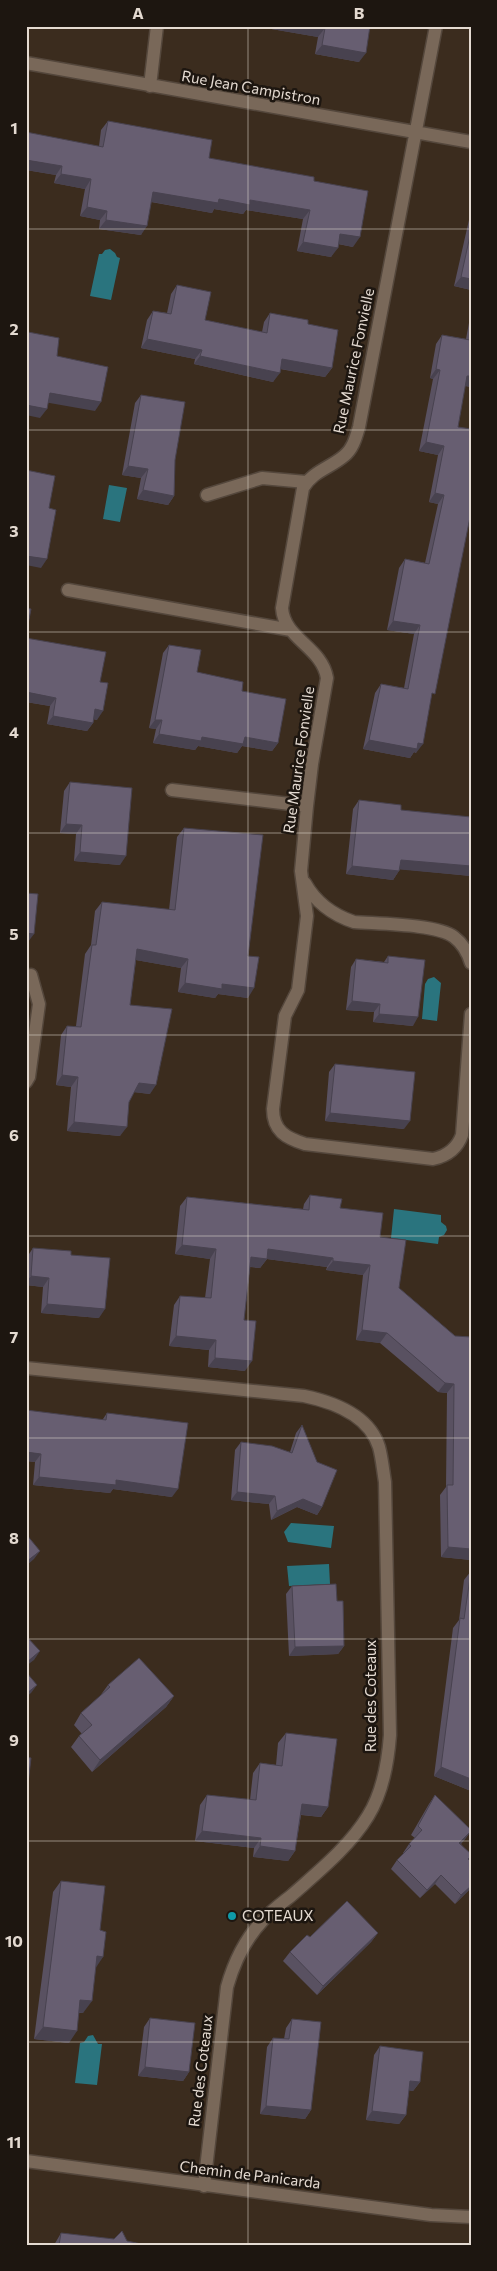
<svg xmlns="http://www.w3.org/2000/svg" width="497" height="2271" font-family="Commissioner,sans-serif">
	<rect width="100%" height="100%" fill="#3b2c1e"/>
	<path fill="#2a747e" d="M 110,249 L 115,253 L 117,257 L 120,258 L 111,300 L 90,296 L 99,254 L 102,254 L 105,250 Z
		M 109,485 L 127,488 L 120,522 L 103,519 Z
		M 434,977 L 441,983 L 437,1021 L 422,1019 L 425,984 L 428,979 Z
		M 394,1209 L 441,1215 L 441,1222 L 446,1226 L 447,1230 L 444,1235 L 439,1237 L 438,1244 L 391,1238 Z
		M 291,1523 L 334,1526 L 331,1548 L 288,1542 L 284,1532 Z
		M 329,1564 L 330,1584 L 289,1586 L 287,1566 Z
		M 93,2035 L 98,2044 L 102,2044 L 97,2085 L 75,2083 L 80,2043 L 84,2042 L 88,2036 Z"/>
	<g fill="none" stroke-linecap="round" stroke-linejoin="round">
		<g stroke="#54473c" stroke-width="15">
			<path id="street" d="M 436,26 L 359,427 C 356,437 353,449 344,456 C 330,468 313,471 303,488 L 282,608 C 284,639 322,647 327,678 L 312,764 L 307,806 L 301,871 L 307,916 L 298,990 L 285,1016 L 273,1109 C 273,1131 286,1138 305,1144 L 433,1159 C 447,1156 457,1149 462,1135 L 471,1014
				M 26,63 L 471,142
				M 150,86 L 157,26
				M 207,495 L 262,478 L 306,482
				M 68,590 L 291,630
				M 172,790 L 307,806
				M 305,883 C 316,903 333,915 354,922 C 378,924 437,924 454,937 C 462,943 468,953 471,963
				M 26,1082 L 29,1077 L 39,1004 L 31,975
				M 26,1368 L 304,1396 C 333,1402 369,1415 379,1447 C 382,1458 383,1470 385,1482 L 390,1735 C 388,1762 383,1792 368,1816 C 349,1847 319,1871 292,1895 C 282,1903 271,1911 263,1920 C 245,1939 234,1962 227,1987 L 204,2186
				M 26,2161 L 431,2215 L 471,2217"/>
		</g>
		<use href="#street" stroke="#796859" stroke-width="12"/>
	</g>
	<path fill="#595161" d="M 254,26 L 370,26 L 359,62 L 315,54 L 318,37 Z
		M 108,121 L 209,158 L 314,181 L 353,247 L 338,244 L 331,257 L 297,251 L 303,219 L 246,210 L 243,214 L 214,209 L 212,213 L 151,202 L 141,235 L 99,229 L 100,220 L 80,216 L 85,189 L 54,183 L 56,175 L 26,170 L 99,146 L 101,130 Z
		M 471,211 L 471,290 L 454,286 Z
		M 177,285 L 205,320 L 262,332 L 264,322 L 270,313 L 308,324 L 332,368 L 325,377 L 280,369 L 273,382 L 194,364 L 195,359 L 141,348 L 147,320 L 153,311 L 167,313 L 171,294 Z
		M 471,312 L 471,387 L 465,386 L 458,427 L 431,699 L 416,753 L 414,752 L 410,758 L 363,749 L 375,693 L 381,684 L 404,688 L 414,634 L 387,630 L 399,568 L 405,559 L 425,563 L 438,504 L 429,502 L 438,455 L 419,451 L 433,379 L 430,378 L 436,344 L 442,335 L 466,339 Z
		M 141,395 L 175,460 L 174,496 L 168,505 L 137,499 L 141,478 L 122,475 L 135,403 Z
		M 169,645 L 197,672 L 242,691 L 278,743 L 272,751 L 242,746 L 237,753 L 198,746 L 195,750 L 153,743 L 156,729 L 149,728 L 163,653 Z
		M 100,682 L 97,720 L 93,719 L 93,723 L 87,731 L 47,724 L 50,706 L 26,702 Z
		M 70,782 L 120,865 L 74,861 L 76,834 L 60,833 L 64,791 Z
		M 359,800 L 401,810 L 471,817 L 471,876 L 400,869 L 393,880 L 346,874 L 353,809 Z
		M 184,828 L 248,956 L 248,998 L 218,994 L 215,998 L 178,992 L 181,968 L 136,960 L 130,1005 L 150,1094 L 134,1092 L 129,1102 L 120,1136 L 67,1131 L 71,1087 L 56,1085 L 61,1035 L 67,1026 L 76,1026 L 85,954 L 91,945 L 95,911 L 102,902 L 169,910 L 177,837 Z
		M 388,956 L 413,1026 L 373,1022 L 374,1012 L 346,1010 L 351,967 L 356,959 L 384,962 Z
		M 335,1064 L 404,1129 L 325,1121 L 329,1072 Z
		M 310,1195 L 340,1208 L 380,1237 L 399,1288 L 455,1336 L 471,1337 L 471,1560 L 441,1557 L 440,1495 L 446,1487 L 447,1393 L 438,1392 L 380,1343 L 356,1340 L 363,1275 L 326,1270 L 327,1267 L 267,1259 L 260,1268 L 250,1267 L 244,1320 L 245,1371 L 208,1367 L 209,1350 L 169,1346 L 174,1305 L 180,1296 L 205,1298 L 210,1259 L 175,1254 L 180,1206 L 187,1197 L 303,1209 L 304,1204 Z
		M 33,1248 L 99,1318 L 41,1313 L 43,1287 L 26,1285 L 27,1257 Z
		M 107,1413 L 172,1497 L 113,1489 L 110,1493 L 33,1485 L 35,1462 L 26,1461 L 103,1419 Z
		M 302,1425 L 322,1507 L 317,1515 L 297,1507 L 271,1520 L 269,1504 L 231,1500 L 235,1450 L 241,1442 L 290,1452 L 296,1433 Z
		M 471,1571 L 471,1791 L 434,1776 L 453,1628 L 459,1620 L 464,1580 Z
		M 292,1586 L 337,1601 L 344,1646 L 338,1654 L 289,1656 L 286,1594 Z
		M 108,1685 L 174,1696 L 166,1707 L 92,1772 L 71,1747 L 79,1736 L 82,1734 L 74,1725 L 81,1713 L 100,1696 Z
		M 286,1733 L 328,1807 L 321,1817 L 301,1815 L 295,1851 L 288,1861 L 253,1857 L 254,1848 L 195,1841 L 200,1805 L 207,1795 L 250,1800 L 253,1773 L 260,1763 L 276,1765 L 278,1743 Z
		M 435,1795 L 471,1831 L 465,1839 L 461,1844 L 471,1856 L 468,1859 L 471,1888 L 455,1904 L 435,1884 L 420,1898 L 391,1869 L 397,1860 L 404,1853 L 403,1853 L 409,1844 L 415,1838 L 411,1835 L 429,1804 Z
		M 61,1881 L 96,1967 L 83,2013 L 79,2013 L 69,2043 L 34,2039 L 53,1892 Z
		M 378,1933 L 371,1942 L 317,1995 L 283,1961 L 290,1952 L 310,1937 Z
		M 150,2018 L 189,2072 L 183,2081 L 138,2076 L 144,2027 Z
		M 292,2019 L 311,2110 L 305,2119 L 260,2114 L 267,2047 L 273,2038 L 284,2039 L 286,2028 Z
		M 380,2046 L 420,2082 L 413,2091 L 409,2090 L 406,2115 L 399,2124 L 366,2120 L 374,2055 Z
		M 61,2233 L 127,2241 L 146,2245 L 54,2245 Z"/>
	<path fill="#48424f" d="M 254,26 L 312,26 L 325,28 L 318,37 Z
		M 322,45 L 366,53 L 359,62 L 315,54 Z
		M 26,160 L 62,166 L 56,175 L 26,170 Z
		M 61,174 L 91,179 L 85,189 L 54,183 Z
		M 153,192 L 219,199 L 250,200 L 310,210 L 303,219 L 246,210 L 243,214 L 214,209 L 212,213 L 147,201 Z
		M 87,207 L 107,211 L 100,220 L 80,216 Z
		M 106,220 L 147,226 L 141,235 L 99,229 Z
		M 340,234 L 360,237 L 353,247 L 334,243 Z
		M 303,242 L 338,248 L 331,257 L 297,251 Z
		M 461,277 L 471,279 L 471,290 L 454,286 Z
		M 147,339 L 202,350 L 195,359 L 141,348 Z
		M 200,356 L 280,373 L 273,382 L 194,364 Z
		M 282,359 L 332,368 L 325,377 L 276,368 Z
		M 436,369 L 440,370 L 433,379 L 430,378 Z
		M 467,376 L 471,376 L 471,387 L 461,385 Z
		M 50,393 L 101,402 L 95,411 L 44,402 Z
		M 26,405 L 47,409 L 40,418 L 26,415 Z
		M 426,442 L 444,446 L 438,455 L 419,451 Z
		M 128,466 L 148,469 L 141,478 L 122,475 Z
		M 143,490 L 174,496 L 168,505 L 137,499 Z
		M 435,493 L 444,495 L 438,504 L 429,502 Z
		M 26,556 L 47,559 L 41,568 L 26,565 Z
		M 393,621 L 420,625 L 414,634 L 387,630 Z
		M 26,692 L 56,698 L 50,706 L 26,702 Z
		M 95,709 L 103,711 L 97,720 L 89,718 Z
		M 53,716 L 93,723 L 87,731 L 47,724 Z
		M 155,720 L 162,720 L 156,729 L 149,728 Z
		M 159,734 L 202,737 L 245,737 L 278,743 L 272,751 L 242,746 L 237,753 L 198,746 L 195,750 L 153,743 Z
		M 369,740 L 418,743 L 423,744 L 416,753 L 414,752 L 410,758 L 363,749 Z
		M 66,824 L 82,825 L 76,834 L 60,833 Z
		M 80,852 L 126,856 L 120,865 L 74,861 Z
		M 401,860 L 471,866 L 471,876 L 395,869 Z
		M 352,866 L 399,871 L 393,880 L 346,874 Z
		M 26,933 L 34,934 L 28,942 L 26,942 Z
		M 137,949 L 188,959 L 181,968 L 130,959 Z
		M 185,983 L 222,984 L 254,988 L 248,998 L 218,994 L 215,998 L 178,992 Z
		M 352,1001 L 380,1004 L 374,1012 L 346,1010 Z
		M 379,1014 L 418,1017 L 413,1026 L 373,1022 Z
		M 62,1075 L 78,1077 L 71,1087 L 56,1085 Z
		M 139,1083 L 156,1085 L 150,1094 L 133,1092 Z
		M 330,1113 L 410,1121 L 404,1129 L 325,1121 Z
		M 74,1122 L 127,1127 L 120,1136 L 67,1131 Z
		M 182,1245 L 216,1249 L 210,1259 L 175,1254 Z
		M 268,1249 L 333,1258 L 327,1267 L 267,1259 L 260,1268 L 245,1266 L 251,1257 Z
		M 333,1261 L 370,1265 L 363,1275 L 326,1270 Z
		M 31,1276 L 49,1278 L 43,1287 L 26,1285 L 26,1282 Z
		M 47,1304 L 105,1309 L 99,1318 L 41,1313 Z
		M 362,1330 L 387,1333 L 380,1343 L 356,1340 Z
		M 176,1336 L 216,1340 L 209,1350 L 169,1346 Z
		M 215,1358 L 252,1361 L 245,1371 L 208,1367 Z
		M 445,1383 L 454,1384 L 447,1393 L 438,1392 Z
		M 26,1452 L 41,1454 L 35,1462 L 26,1461 Z
		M 39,1477 L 116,1480 L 178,1489 L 172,1497 L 113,1489 L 110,1493 L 33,1485 Z
		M 237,1492 L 275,1496 L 269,1504 L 231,1500 Z
		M 303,1499 L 322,1507 L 317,1515 L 297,1507 L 271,1520 L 277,1511 Z
		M 448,1547 L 471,1549 L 471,1560 L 441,1557 Z
		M 40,1551 L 34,1559 L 26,1566 L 26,1562 Z
		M 344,1646 L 338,1654 L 289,1656 L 295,1647 Z
		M 40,1651 L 34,1660 L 26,1666 L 26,1663 Z
		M 37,1685 L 31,1693 L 26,1697 L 26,1694 Z
		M 174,1696 L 166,1707 L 92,1772 L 100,1760 Z
		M 441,1767 L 471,1779 L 471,1791 L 434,1776 Z
		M 302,1804 L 328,1807 L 321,1817 L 295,1814 Z
		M 202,1831 L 261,1838 L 254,1848 L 195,1841 Z
		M 471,1831 L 465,1839 L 453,1852 L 459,1843 Z
		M 260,1846 L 295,1851 L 288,1861 L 253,1857 Z
		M 441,1875 L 435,1884 L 420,1898 L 427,1890 Z
		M 471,1886 L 471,1888 L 455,1904 L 461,1895 Z
		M 378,1933 L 371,1942 L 317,1995 L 323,1986 Z
		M 97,1956 L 103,1957 L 95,1969 Z
		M 80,2000 L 92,2001 L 83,2013 L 72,2012 Z
		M 43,2027 L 77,2031 L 69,2043 L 34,2039 Z
		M 145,2067 L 189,2072 L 183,2081 L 138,2076 Z
		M 410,2081 L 420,2082 L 413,2091 L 404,2090 Z
		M 266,2106 L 311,2110 L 305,2119 L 260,2114 Z
		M 372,2111 L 406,2115 L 399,2124 L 366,2120 Z"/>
	<path fill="#675e71" stroke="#48424f" d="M 312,26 L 370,26 L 366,53 L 322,45 L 325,28 Z
		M 108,121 L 212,140 L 209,158 L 314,177 L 314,181 L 368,191 L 360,237 L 340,234 L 338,248 L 303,242 L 310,210 L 250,200 L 250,205 L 219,199 L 218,203 L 153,192 L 147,226 L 106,220 L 107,211 L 87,207 L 91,179 L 61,174 L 62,166 L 26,160 L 26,132 L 103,147 Z
		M 471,231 L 471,279 L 461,277 Z
		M 177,285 L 211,292 L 205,320 L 267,333 L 270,313 L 308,320 L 308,324 L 338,330 L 332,368 L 282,359 L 280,373 L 200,356 L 202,350 L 147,339 L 153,311 L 171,314 Z
		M 28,332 L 59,338 L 57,356 L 108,367 L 101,402 L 50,393 L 47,409 L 26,405 L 26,343 Z
		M 442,335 L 470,340 L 471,336 L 471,376 L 467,376 L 458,427 L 471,429 L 471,512 L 435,694 L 432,693 L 423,744 L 418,743 L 417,749 L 369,740 L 381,684 L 408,689 L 420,625 L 393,621 L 405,559 L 429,564 L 444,495 L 435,493 L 444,446 L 426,442 L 440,370 L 436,369 Z
		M 141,395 L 185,402 L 175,460 L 174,496 L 143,490 L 148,469 L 128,466 Z
		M 26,470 L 55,476 L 49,508 L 56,510 L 47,559 L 26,556 Z
		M 26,608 L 31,609 L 26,635 Z
		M 26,638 L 106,652 L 100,682 L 108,683 L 103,711 L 95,709 L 93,723 L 53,716 L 56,698 L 26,692 Z
		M 169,645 L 201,650 L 197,672 L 243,682 L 242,691 L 286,699 L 278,743 L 245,737 L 243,744 L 202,737 L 201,741 L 159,734 L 162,720 L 155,720 Z
		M 70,782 L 132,788 L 126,856 L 80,852 L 82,825 L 66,824 Z
		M 359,800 L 401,805 L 401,810 L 471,817 L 471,866 L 401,860 L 399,871 L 352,866 Z
		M 184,828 L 263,835 L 248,956 L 259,957 L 254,988 L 222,984 L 222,989 L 185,983 L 188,959 L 137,949 L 130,1005 L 172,1009 L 156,1085 L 139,1083 L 129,1102 L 127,1127 L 74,1122 L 78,1077 L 62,1075 L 67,1026 L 81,1027 L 92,945 L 96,945 L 102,902 L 175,910 Z
		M 26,893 L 38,894 L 34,934 L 26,933 Z
		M 388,956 L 425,960 L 418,1017 L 379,1014 L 380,1004 L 352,1001 L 356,959 L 388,963 Z
		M 335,1064 L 415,1072 L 410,1121 L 330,1113 Z
		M 310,1195 L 342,1199 L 340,1208 L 383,1213 L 380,1237 L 406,1240 L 399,1288 L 455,1336 L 471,1337 L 471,1549 L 448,1547 L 447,1485 L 453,1485 L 454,1384 L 445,1383 L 387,1333 L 362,1330 L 370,1265 L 333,1261 L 333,1258 L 268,1249 L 267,1259 L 251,1257 L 244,1320 L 256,1321 L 252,1361 L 215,1358 L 216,1340 L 176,1336 L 180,1296 L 211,1298 L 216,1249 L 182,1245 L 187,1197 L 309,1210 Z
		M 33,1248 L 71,1251 L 71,1255 L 110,1258 L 105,1309 L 47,1304 L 49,1278 L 31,1276 Z
		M 26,1410 L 106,1420 L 107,1413 L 188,1423 L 178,1489 L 116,1480 L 116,1485 L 39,1477 L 41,1454 L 26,1452 Z
		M 302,1425 L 317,1462 L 337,1470 L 322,1507 L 303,1499 L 277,1511 L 275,1496 L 237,1492 L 241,1442 L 272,1446 L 292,1453 Z
		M 26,1534 L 40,1551 L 26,1562 Z
		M 471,1571 L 471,1779 L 441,1767 L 460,1618 L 464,1619 Z
		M 336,1584 L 337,1601 L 343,1601 L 344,1646 L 295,1647 L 292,1586 Z
		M 26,1636 L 40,1651 L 26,1663 Z
		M 139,1658 L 174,1696 L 100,1760 L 79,1736 L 92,1725 L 81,1713 L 110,1687 L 108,1685 Z
		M 26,1672 L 37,1685 L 26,1694 Z
		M 286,1733 L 337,1739 L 328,1807 L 302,1804 L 295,1851 L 260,1846 L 261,1838 L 202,1831 L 207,1795 L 256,1800 L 260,1763 L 282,1766 Z
		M 26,1757 L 31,1758 L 26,1801 Z
		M 435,1795 L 471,1830 L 471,1831 L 459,1843 L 471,1854 L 471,1856 L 468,1859 L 471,1862 L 471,1886 L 461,1895 L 441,1875 L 427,1890 L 397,1860 L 411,1846 L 409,1844 L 422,1830 L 418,1826 Z
		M 61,1881 L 105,1886 L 100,1930 L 106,1932 L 103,1957 L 97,1956 L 92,2001 L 80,2000 L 77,2031 L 43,2027 Z
		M 347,1901 L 378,1933 L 323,1986 L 290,1952 L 307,1935 L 310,1937 Z
		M 150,2018 L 195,2023 L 189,2072 L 145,2067 Z
		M 292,2019 L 321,2022 L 311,2110 L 266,2106 L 273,2038 L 289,2039 Z
		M 380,2046 L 423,2052 L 420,2082 L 410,2081 L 406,2115 L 372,2111 Z
		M 122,2231 L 127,2241 L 146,2245 L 59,2245 L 61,2233 L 114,2239 Z"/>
	<path fill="none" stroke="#e4dad1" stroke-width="1" stroke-opacity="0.55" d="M 248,26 L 248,2245M 26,229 L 471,229M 26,430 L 471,430M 26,632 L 471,632M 26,833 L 471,833M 26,1035 L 471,1035M 26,1236 L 471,1236M 26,1438 L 471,1438M 26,1639 L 471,1639M 26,1841 L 471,1841M 26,2042 L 471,2042"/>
	<circle fill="#0f9aa8" stroke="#1d1610" stroke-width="2" cx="232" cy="1916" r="5"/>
	<g text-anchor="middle" stroke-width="5" stroke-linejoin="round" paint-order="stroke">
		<g font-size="15" fill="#e4dad1" stroke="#1d1610">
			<text transform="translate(251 88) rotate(10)" y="5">Rue Jean Campistron</text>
			<text transform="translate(354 361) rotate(-78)" y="5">Rue Maurice Fonvielle</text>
			<text transform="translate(299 760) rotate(-82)" y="5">Rue Maurice Fonvielle</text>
			<text transform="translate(371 1696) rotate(-90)" y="5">Rue des Coteaux</text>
			<text transform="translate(201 2071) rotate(-83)" y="5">Rue des Coteaux</text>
			<text transform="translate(250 2175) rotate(7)" y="5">Chemin de Panicarda</text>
		</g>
		<g font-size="15" fill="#e4dad1" stroke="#1d1610" text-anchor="start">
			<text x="242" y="1921">COTEAUX</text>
		</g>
	</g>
	<rect width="497" height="2271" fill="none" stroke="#1d1610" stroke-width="55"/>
	<rect x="28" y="28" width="442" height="2216" fill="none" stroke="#e4dad1" stroke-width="2"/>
	<g font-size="16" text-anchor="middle" font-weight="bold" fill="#e4dad1">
		<text x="138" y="19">A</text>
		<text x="359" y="19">B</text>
		<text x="14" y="134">1</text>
		<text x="14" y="335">2</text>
		<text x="14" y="537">3</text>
		<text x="14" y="738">4</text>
		<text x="14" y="940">5</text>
		<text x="14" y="1141">6</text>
		<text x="14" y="1343">7</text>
		<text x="14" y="1544">8</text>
		<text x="14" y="1746">9</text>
		<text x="14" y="1947">10</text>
		<text x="14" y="2148">11</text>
	</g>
</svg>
